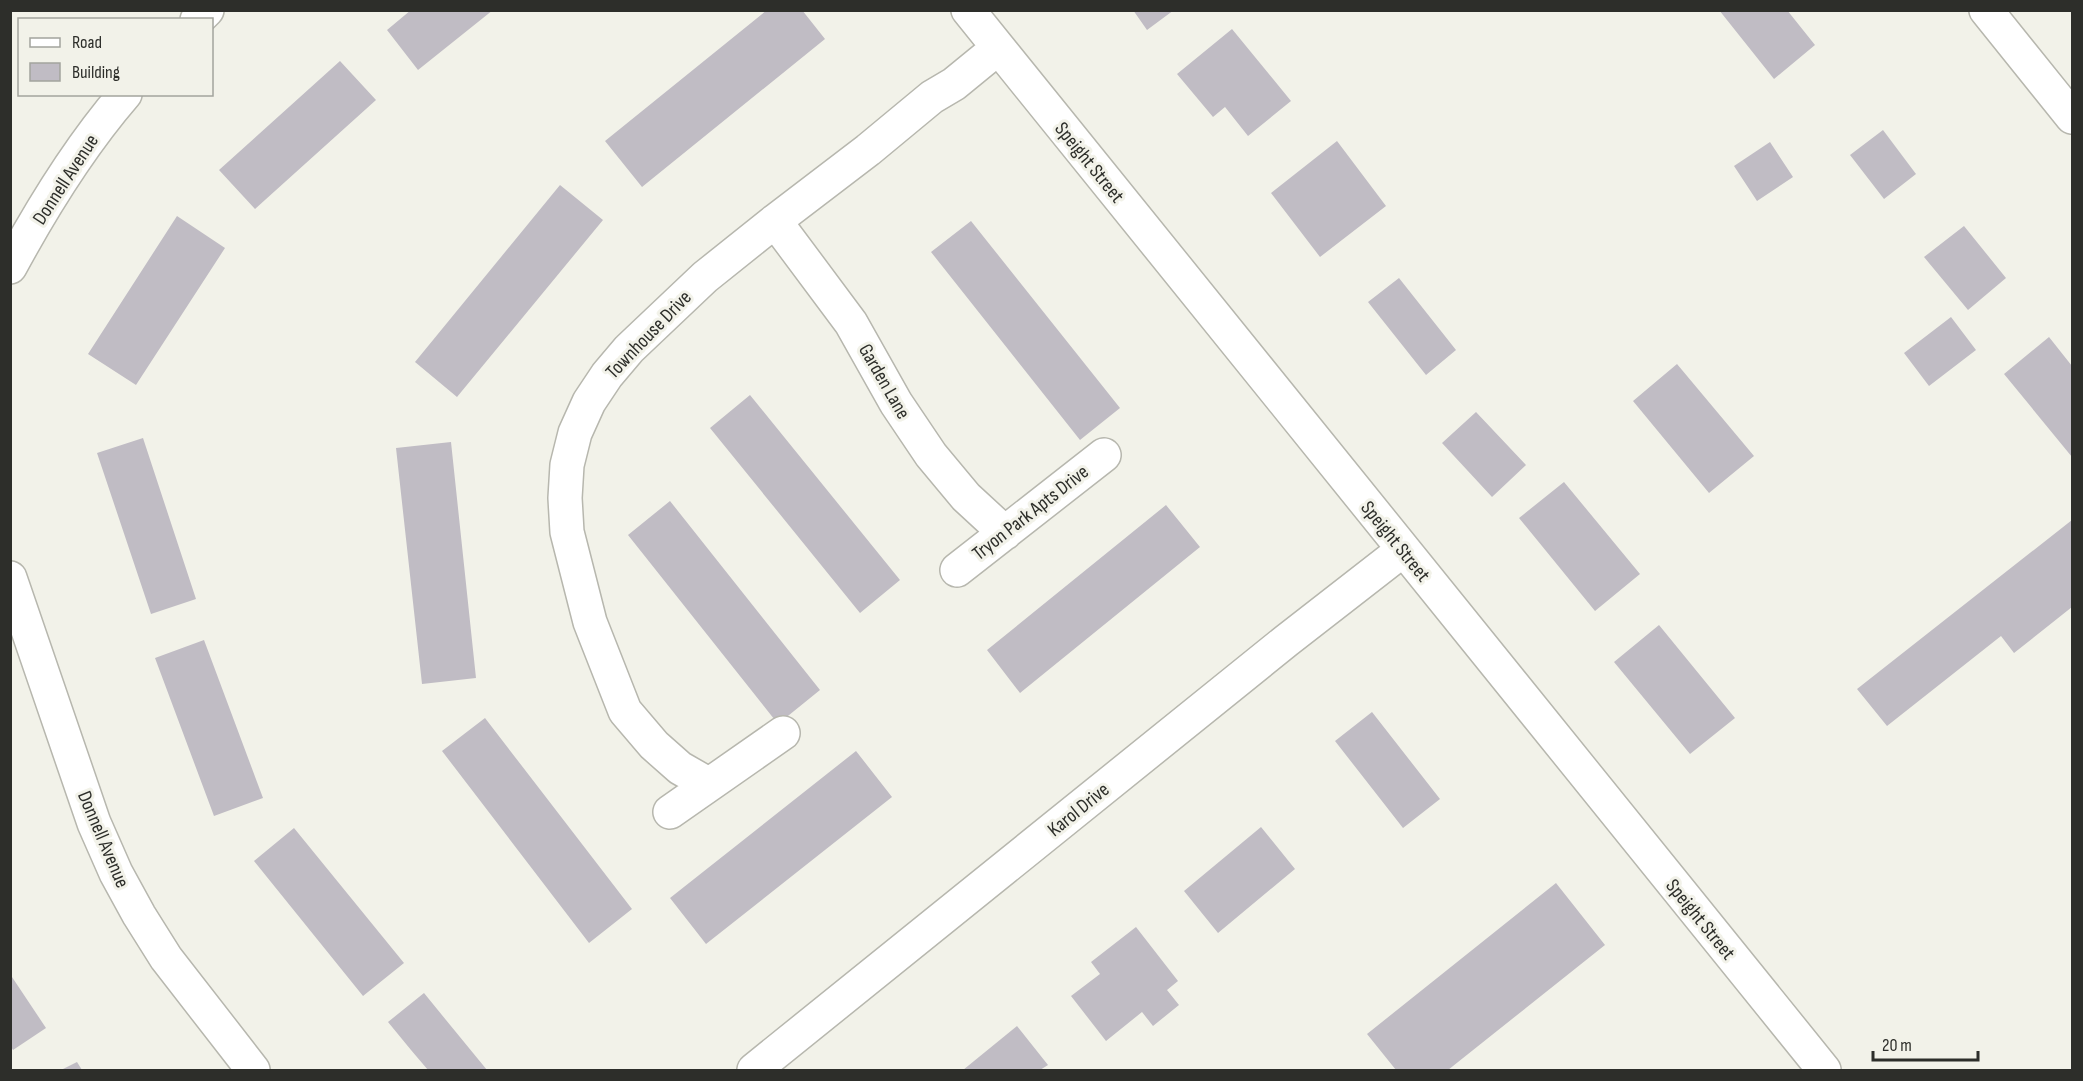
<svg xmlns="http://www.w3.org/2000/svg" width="2083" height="1081" font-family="'Sofia Sans Condensed',sans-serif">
	<rect width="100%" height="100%" fill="#f2f2e9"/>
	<path fill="#c0bcc4" d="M 411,10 L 493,10 L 418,70 L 387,30 Z
		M 767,10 L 802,10 L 825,39 L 642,187 L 605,141 Z
		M 1133,10 L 1174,10 L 1147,30 Z
		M 1719,10 L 1787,10 L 1815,45 L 1774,79 Z
		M 1232,29 L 1291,101 L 1248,136 L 1225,107 L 1213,117 L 1177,74 Z
		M 340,61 L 376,100 L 255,209 L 219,170 Z
		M 1883,130 L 1916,174 L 1884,199 L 1850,155 Z
		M 1337,141 L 1386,206 L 1320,257 L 1271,193 Z
		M 1770,142 L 1793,177 L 1757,201 L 1734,166 Z
		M 560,185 L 603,220 L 457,397 L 415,362 Z
		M 177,216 L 225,248 L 136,385 L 88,354 Z
		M 971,221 L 1120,408 L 1080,440 L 931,252 Z
		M 1964,226 L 2006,278 L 1968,310 L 1924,257 Z
		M 1399,278 L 1456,350 L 1426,375 L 1368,302 Z
		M 1951,317 L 1976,350 L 1929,386 L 1904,353 Z
		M 2049,337 L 2072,366 L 2072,457 L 2004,374 Z
		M 1677,364 L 1754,456 L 1709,493 L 1633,401 Z
		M 750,395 L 900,580 L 860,613 L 710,428 Z
		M 1476,412 L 1526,465 L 1492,497 L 1442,443 Z
		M 143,438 L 196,599 L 151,614 L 97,453 Z
		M 451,442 L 476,678 L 422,684 L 396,448 Z
		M 1564,482 L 1640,574 L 1595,611 L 1519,518 Z
		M 670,501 L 820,690 L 778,724 L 628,535 Z
		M 1166,505 L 1200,547 L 1020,693 L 987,650 Z
		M 2072,520 L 2072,607 L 2014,653 L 2001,636 L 1887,726 L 1857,689 Z
		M 1659,625 L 1735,718 L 1690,754 L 1614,662 Z
		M 204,640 L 263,798 L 214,816 L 155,658 Z
		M 1372,712 L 1440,799 L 1403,828 L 1335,741 Z
		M 485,718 L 632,909 L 589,943 L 442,751 Z
		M 856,751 L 892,797 L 706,944 L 670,898 Z
		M 1261,827 L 1295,869 L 1218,933 L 1184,891 Z
		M 294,828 L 404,963 L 363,996 L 254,861 Z
		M 1556,883 L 1605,945 L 1448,1070 L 1396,1070 L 1367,1034 Z
		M 1136,927 L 1178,981 L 1167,990 L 1179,1005 L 1153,1026 L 1142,1012 L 1106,1041 L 1071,996 L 1100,974 L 1091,962 Z
		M 10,974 L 46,1028 L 13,1050 L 10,1045 Z
		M 424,993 L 446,1020 L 487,1070 L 428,1070 L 411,1050 L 388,1022 Z
		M 1017,1026 L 1048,1065 L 1040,1070 L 963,1070 Z
		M 77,1062 L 82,1070 L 61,1070 Z"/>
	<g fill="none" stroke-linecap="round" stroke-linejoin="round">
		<g stroke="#b7b7ae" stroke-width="36">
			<path id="minor" d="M 968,10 L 1824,1070
				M 1986,10 L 2072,117
				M 197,20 L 207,10
				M 775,221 L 851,323 L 896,403 L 931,455 L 966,497 L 1005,533
				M 10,267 C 43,206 80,146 125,94
				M 957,570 L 1104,455
				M 10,578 L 94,823 L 116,873 L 139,915 L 166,958 L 253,1070
				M 708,784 L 680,768 L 654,745 L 625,711 L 590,622 L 567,532 L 565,498 L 567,465 L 575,433 L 589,402 L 607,375 L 629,349 L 705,277 L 775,221 L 868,150 L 932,97 L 954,84 L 998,48
				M 670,812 L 783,733
				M 754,1070 L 1286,641 L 1403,550"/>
		</g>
		<use href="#minor" stroke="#fff" stroke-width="33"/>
	</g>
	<g text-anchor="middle" stroke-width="6" stroke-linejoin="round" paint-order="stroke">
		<g font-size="20" fill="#2d2e2a" stroke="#f2f2e9">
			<text transform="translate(1090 162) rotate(51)" y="7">Speight Street</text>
			<text transform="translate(65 179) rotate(-57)" y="7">Donnell Avenue</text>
			<text transform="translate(648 334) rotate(-46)" y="7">Townhouse Drive</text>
			<text transform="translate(885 381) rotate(60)" y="7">Garden Lane</text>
			<text transform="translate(1030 512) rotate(-38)" y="7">Tryon Park Apts Drive</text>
			<text transform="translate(1396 541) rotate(51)" y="7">Speight Street</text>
			<text transform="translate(1078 809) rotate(-39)" y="7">Karol Drive</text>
			<text transform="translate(104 839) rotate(67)" y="7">Donnell Avenue</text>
			<text transform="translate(1701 919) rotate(51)" y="7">Speight Street</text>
		</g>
	</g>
	<rect width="2083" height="1081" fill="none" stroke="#2d2e2a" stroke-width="24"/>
	<rect x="18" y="18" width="195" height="78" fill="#f2f2e9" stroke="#a3a49d" stroke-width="1.5"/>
	<rect x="30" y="38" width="30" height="9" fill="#ffffff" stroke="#a3a49d" stroke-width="1.5"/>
	<text x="72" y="48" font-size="18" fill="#2d2e2a">Road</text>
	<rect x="30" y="63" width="30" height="18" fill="#c0bcc4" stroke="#a3a49d" stroke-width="1.5"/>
	<text x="72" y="78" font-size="18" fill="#2d2e2a">Building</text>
	<path d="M1873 1051v9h105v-9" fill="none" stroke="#2d2e2a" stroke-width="3"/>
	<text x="1882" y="1051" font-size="18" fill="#2d2e2a" stroke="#f2f2e9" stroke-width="4.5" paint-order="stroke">20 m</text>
</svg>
